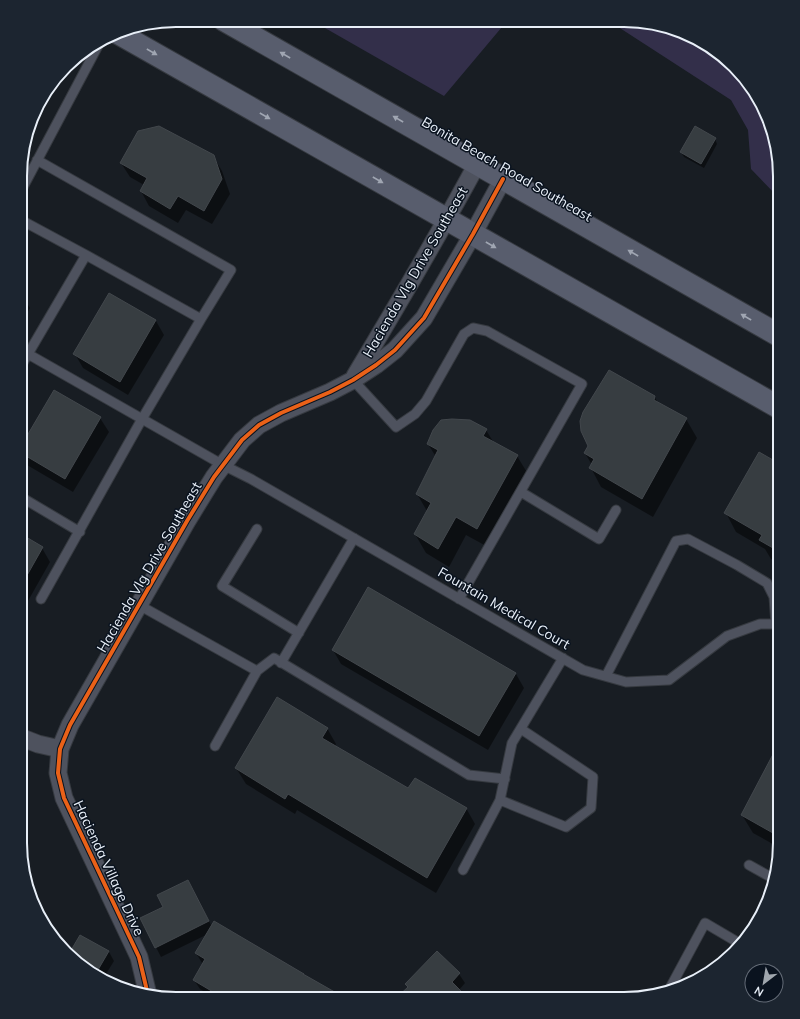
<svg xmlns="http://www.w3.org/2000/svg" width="800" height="1019" font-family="Mulish,sans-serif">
	<rect width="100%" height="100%" fill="#181d23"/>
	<path fill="#332f4a" d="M 311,20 L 507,21 L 444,96 Z
		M 609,21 L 644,21 L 711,46 L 759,98 L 775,136 L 780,176 L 780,199 L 751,169 L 748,130 L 731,100 Z"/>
	<path fill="#0007" d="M 715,139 L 717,144 L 704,168 L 684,157 L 681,152 Z
		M 213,156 L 222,171 L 230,194 L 212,224 L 186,210 L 178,223 L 149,206 L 141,191 L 144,185 L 130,177 L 121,163 Z
		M 21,294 L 30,308 L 21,323 Z
		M 110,294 L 156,321 L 164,335 L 128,395 L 83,368 L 75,354 Z
		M 21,331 L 27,342 L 21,353 Z
		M 54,391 L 100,418 L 109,432 L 73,492 L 27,465 L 21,454 L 21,448 Z
		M 654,396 L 658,403 L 686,419 L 697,438 L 653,517 L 601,487 L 591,468 L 592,465 L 585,453 Z
		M 486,430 L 494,443 L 517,456 L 528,474 L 488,547 L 466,535 L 449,567 L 426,553 L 415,534 L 427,511 L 417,494 L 436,457 L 428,444 Z
		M 780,465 L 780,564 L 771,559 L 765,549 L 736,532 L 726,513 Z
		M 21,535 L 42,548 L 50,562 L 24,608 L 20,606 Z
		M 368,589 L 516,674 L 524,688 L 488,750 L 341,664 L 333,650 Z
		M 327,728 L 336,744 L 335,747 L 409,790 L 466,808 L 475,824 L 436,893 L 297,810 L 295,814 L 246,784 L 236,768 Z
		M 780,743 L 780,848 L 753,833 L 742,815 Z
		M 193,890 L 212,927 L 345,999 L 216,999 L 200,989 L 194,980 L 204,964 L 202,963 L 196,953 L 208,934 L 161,957 L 141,918 L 164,907 Z
		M 109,952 L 114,961 L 106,974 L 120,982 L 125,990 L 90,973 L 71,953 Z
		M 437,953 L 459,974 L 465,983 L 459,990 L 409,988 Z"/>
	<path fill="#373d41" stroke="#42474c" d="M 159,126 L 214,155 L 222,179 L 204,211 L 178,196 L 170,209 L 140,191 L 147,178 L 120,163 L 138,131 Z
		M 695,126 L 716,138 L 701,164 L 680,152 Z
		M 109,293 L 156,320 L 120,382 L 73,354 Z
		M 609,370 L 655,396 L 654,400 L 687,418 L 642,499 L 589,468 L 594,459 L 584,453 L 588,446 L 581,431 L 580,421 L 583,412 Z
		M 54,390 L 101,417 L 65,479 L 21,453 L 21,446 Z
		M 452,419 L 470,420 L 487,429 L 483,436 L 518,455 L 477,529 L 456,517 L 438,549 L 414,534 L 431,503 L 416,494 L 438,450 L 427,444 L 433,430 L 441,420 Z
		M 759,452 L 780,464 L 780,552 L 759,540 L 762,535 L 724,513 Z
		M 21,534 L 43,547 L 21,586 Z
		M 368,587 L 516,673 L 479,736 L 332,650 Z
		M 277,697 L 328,728 L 322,738 L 408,788 L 415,778 L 467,808 L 427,878 L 288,794 L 285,799 L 235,768 Z
		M 780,741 L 780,837 L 741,815 Z
		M 188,880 L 209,921 L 155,948 L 140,918 L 163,907 L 157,895 Z
		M 214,921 L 304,974 L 303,974 L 347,999 L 225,999 L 193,980 L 205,959 L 195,953 Z
		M 80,935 L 109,951 L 95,975 L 90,973 L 70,952 Z
		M 437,951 L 460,973 L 452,982 L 469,999 L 395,999 L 408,987 L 405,984 Z"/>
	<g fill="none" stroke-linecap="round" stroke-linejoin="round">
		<g stroke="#363a40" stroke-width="11">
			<path id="lane" d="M 37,160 L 231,270 L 201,319 L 86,255
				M 21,191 L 99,44
				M 21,220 L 86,255 L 28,354 L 223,465 L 251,479 L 583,670 L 626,682 L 669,680 L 727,636 L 760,624 L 780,624
				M 21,366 L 28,354
				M 353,380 L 396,427 L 415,414 L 426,401 L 464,334 L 473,328 L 487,331 L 582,384 L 459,599
				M 521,492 L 599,539 L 616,510
				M 21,497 L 80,532
				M 257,529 L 222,586 L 299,633
				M 41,599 L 142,419 L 201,319
				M 139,605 L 257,671 L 274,658 L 469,775 L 505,779
				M 281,663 L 354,538
				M 606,676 L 676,541 L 688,539 L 737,565 L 767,583 L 774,597 L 776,624
				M 215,746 L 257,671
				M 500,800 L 566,827 L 591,808 L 593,777 L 521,729
				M 749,865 L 774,879
				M 463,870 L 500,800 L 512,743 L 563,658
				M 670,988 L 705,923 L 739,943"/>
		</g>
		<g stroke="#363a40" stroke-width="19">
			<path id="street" d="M 355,376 C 397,306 438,236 477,164
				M 20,737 L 38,744 L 60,749
				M 148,995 L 139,957 L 64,798 L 58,773 L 60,749 L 70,725 L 187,521 L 214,477 L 242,440 L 259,425 L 281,413 L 330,392 L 353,380 L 376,365 L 395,350 L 424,318 L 473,234 L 503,179"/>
		</g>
		<g stroke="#363a40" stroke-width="24">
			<path id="primary" d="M 224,20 L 780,336
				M 118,33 L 780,408"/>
		</g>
		<use href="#lane" stroke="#4e525e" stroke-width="9"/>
		<use href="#street" stroke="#4e525e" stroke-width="17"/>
		<use href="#primary" stroke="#585d6d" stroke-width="22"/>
		<g stroke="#0a131f" stroke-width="6">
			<path id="cycleway" d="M 148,995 L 139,957 L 64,798 L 58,773 L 60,749 L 70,725 L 187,521 L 214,477 L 242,440 L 259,425 L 281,413 L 330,392 L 353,380 L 376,365 L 395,350 L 424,318 L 473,234 L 503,179"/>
		</g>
		<use href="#cycleway" stroke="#ea6118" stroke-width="4"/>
	</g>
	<defs><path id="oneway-solid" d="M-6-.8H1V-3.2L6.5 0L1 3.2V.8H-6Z"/></defs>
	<g fill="#a0a6b2">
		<use href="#oneway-solid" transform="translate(152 52) rotate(30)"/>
		<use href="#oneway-solid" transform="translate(285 55) rotate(-150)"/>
		<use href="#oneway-solid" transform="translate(265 116) rotate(30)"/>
		<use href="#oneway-solid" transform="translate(398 119) rotate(-150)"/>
		<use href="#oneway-solid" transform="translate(378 180) rotate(30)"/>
		<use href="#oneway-solid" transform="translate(491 245) rotate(30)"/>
		<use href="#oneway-solid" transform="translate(633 253) rotate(-150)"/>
		<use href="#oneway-solid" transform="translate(746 317) rotate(-150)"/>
	</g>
	<g text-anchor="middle" stroke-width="3" stroke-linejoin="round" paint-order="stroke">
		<g font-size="14" fill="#e8eff8" stroke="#0a131f">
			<text transform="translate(507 169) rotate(30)" y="5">Bonita Beach Road Southeast</text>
			<text transform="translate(415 272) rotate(-60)" y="5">Hacienda Vlg Drive Southeast</text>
			<text transform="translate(149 567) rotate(-60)" y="5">Hacienda Vlg Drive Southeast</text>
			<text transform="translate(504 608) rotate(30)" y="5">Fountain Medical Court</text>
			<text transform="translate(109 868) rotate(65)" y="5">Hacienda Village Drive</text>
		</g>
	</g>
	<path d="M0 0H800V1019H0ZM176 27H624A149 149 0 0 1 773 176V843A149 149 0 0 1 624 992H176A149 149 0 0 1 27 843V176A149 149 0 0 1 176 27Z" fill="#1c2530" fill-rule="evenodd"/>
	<path fill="none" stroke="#e8eff8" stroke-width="2" d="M176 27H624A149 149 0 0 1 773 176V843A149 149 0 0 1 624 992H176A149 149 0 0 1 27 843V176A149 149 0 0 1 176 27Z"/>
	<g transform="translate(764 983) rotate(211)"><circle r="19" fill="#0a131f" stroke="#636b76"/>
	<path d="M0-3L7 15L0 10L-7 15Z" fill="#9fa6ad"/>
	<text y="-6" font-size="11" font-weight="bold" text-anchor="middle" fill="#e8eff8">N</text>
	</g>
</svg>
